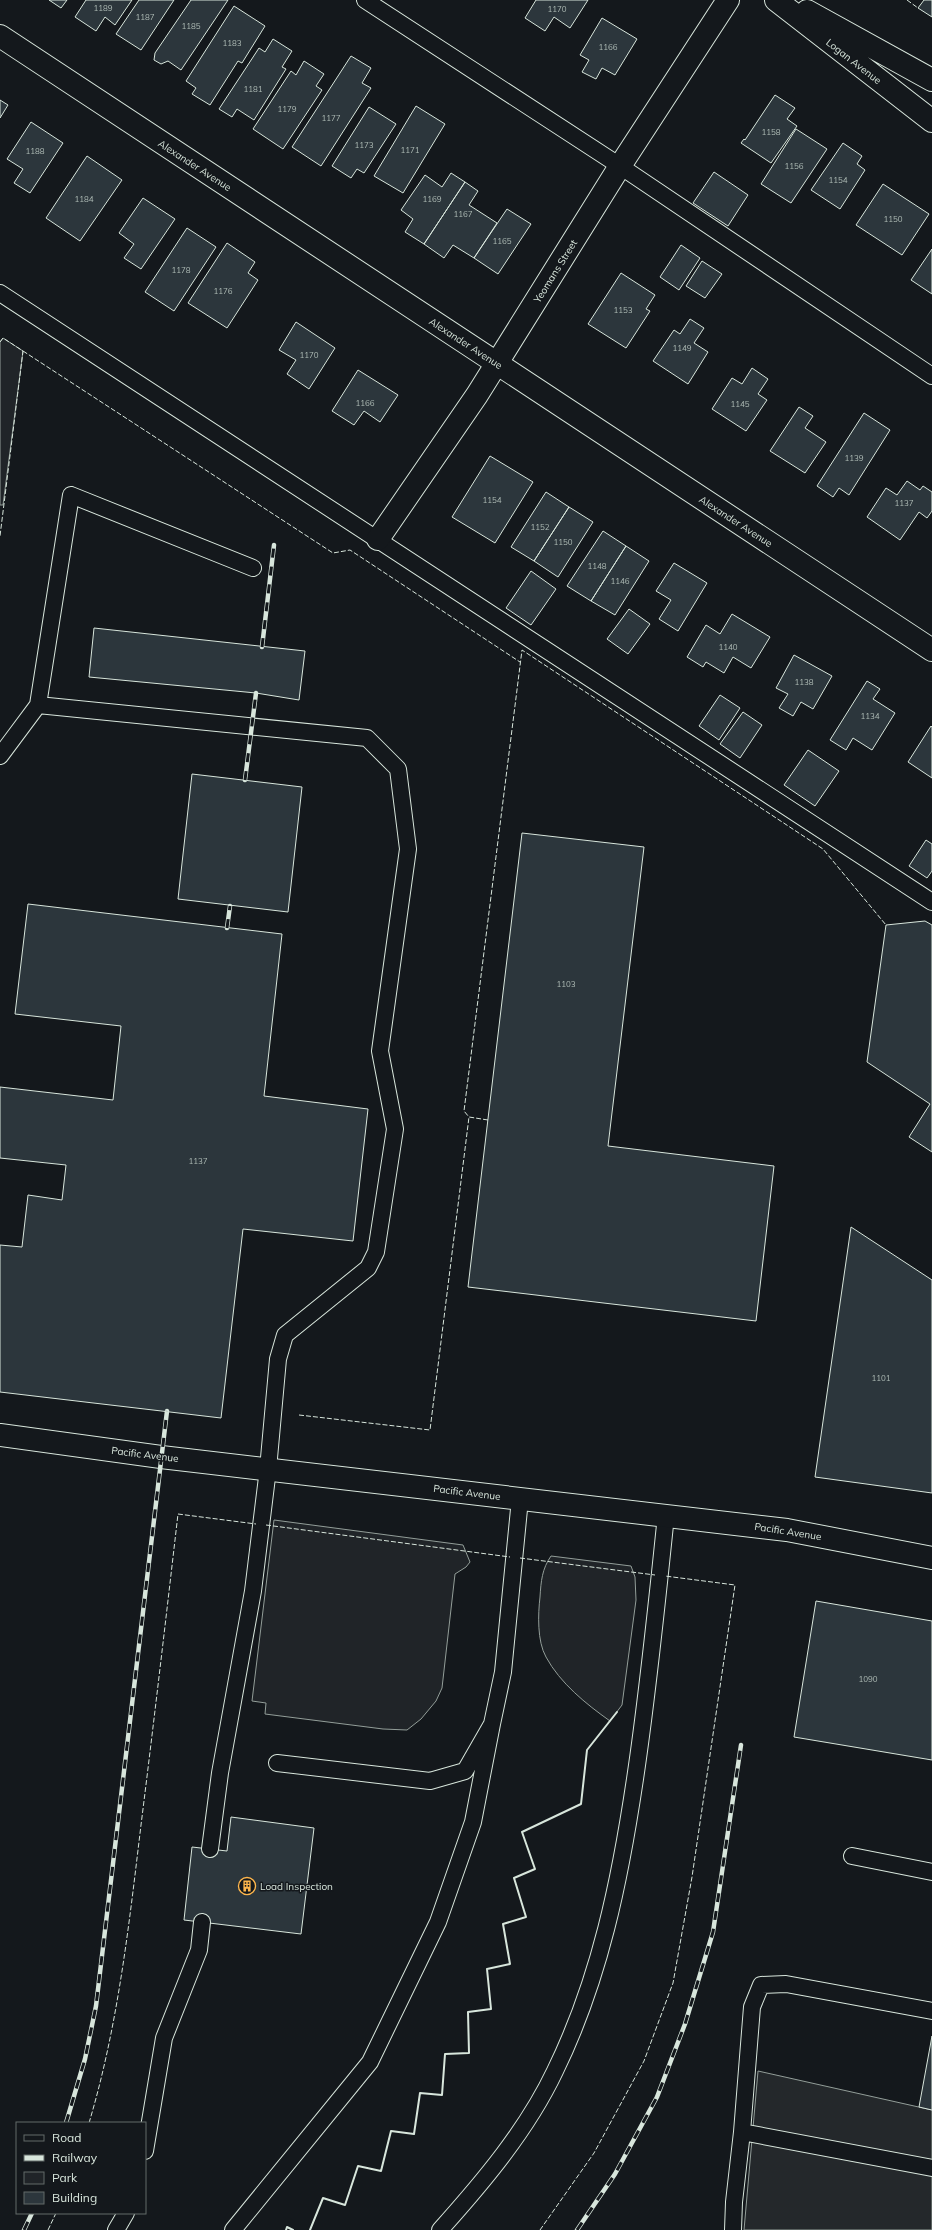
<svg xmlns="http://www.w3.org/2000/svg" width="932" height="2230" font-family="Mulish,sans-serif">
	<rect width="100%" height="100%" fill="#14181c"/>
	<path fill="#202428" stroke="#939e99" d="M 3,338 L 23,351 L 3,505 L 0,505 L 0,342 Z
		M 274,1520 L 463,1545 L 470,1562 L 466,1567 L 455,1574 L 442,1688 L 436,1701 L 421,1719 L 407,1730 L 383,1729 L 265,1714 L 266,1703 L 252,1701 Z
		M 551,1556 L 631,1566 L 635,1577 L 636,1600 L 622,1705 L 610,1721 C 586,1704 560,1683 546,1657 C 537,1641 538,1614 540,1597 C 541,1581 542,1569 551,1556 Z"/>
	<path fill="#24282b" stroke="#939e99" d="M 758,2071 L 932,2110 L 932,2230 L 744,2230 Z"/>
	<path fill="#2c363c" stroke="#d8e6dc" d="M 49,0 L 67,0 L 61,8 Z
		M 86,0 L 132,0 L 115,25 L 105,17 L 96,31 L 75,17 Z
		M 139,0 L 174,0 L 141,50 L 116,34 Z
		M 191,0 L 228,0 L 181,70 L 168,61 L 161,64 L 154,60 L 155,53 Z
		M 536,0 L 588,0 L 570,28 L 554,17 L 545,31 L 525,18 Z
		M 924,0 L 932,0 L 932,17 L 918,8 Z
		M 234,6 L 265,26 L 242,63 L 238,61 L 210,105 L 192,94 L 196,88 L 186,81 Z
		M 602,18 L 637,39 L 615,75 L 602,68 L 596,79 L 582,72 L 589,60 L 580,55 Z
		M 273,39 L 292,51 L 282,67 L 286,69 L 254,120 L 237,109 L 232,117 L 219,109 L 259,48 L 265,52 Z
		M 351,56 L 371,68 L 362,83 L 371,88 L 321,166 L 292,147 Z
		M 304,61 L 324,74 L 316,86 L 322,90 L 283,149 L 253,129 L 291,71 L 296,75 Z
		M 775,95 L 795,108 L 787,119 L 797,126 L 771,163 L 741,143 L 744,139 L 745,140 Z
		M 0,100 L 8,105 L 0,118 Z
		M 416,106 L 445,124 L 403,193 L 374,176 Z
		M 369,107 L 396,124 L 364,173 L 357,169 L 351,178 L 332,166 Z
		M 31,122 L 63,143 L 30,193 L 14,183 L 23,169 L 7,159 Z
		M 796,129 L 827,149 L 791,203 L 761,184 Z
		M 843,143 L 862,156 L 857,164 L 865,170 L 840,209 L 811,190 Z
		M 87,156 L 122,180 L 80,241 L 46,218 Z
		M 714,172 L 748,195 L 728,226 L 693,203 Z
		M 451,173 L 465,182 L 424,244 L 405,232 L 413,219 L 401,210 L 425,175 L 442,187 Z
		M 465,182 L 478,191 L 469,205 L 497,223 L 474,258 L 453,245 L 444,258 L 424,244 Z
		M 883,184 L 929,214 L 902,255 L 856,225 Z
		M 143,198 L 175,219 L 141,269 L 124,258 L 134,244 L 119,233 Z
		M 507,209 L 531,224 L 498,274 L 474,258 Z
		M 187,228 L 216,247 L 174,311 L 145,292 Z
		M 227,243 L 255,262 L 248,273 L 258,280 L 227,328 L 188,303 Z
		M 681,245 L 700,258 L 679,290 L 660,277 Z
		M 932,249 L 932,294 L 911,280 Z
		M 702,261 L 722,274 L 705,298 L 686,286 Z
		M 621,273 L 655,295 L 646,309 L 650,311 L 626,348 L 588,324 Z
		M 690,319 L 704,328 L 694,343 L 708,352 L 688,384 L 653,361 L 674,330 L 680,334 Z
		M 296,322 L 335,348 L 309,389 L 287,374 L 296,360 L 279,350 Z
		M 752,368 L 768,379 L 758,394 L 767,400 L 746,431 L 712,409 L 732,378 L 742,384 Z
		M 358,370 L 398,395 L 380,422 L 364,411 L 354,425 L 332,411 Z
		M 799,407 L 813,416 L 805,428 L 826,442 L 805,473 L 770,451 Z
		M 864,413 L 890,430 L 849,495 L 839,488 L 833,497 L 817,486 Z
		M 490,456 L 533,482 L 495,543 L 452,517 Z
		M 907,481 L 920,490 L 923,486 L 932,492 L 932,511 L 927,518 L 919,512 L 900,540 L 867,517 L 886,488 L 897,495 Z
		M 546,492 L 569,507 L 534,561 L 511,547 Z
		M 569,507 L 593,522 L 558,577 L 534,561 Z
		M 603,531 L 626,546 L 591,601 L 567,586 Z
		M 626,546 L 649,561 L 615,615 L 591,601 Z
		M 674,563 L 707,583 L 678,631 L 659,619 L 671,600 L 656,591 Z
		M 531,571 L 556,589 L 531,625 L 506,608 Z
		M 629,609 L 650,624 L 628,654 L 607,639 Z
		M 732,614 L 770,637 L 751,668 L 733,657 L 724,673 L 706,662 L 703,667 L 687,657 L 706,625 L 720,634 Z
		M 94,628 L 305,651 L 299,700 L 256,693 L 89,677 Z
		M 794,655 L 832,676 L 813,709 L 801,702 L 793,716 L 779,708 L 788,694 L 776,688 Z
		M 867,681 L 880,689 L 873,699 L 895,713 L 872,750 L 853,738 L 846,750 L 830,740 Z
		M 720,695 L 740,708 L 719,740 L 699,726 Z
		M 743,712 L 762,725 L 740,758 L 720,744 Z
		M 931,726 L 932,727 L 932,778 L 908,762 Z
		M 808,750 L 839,771 L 815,806 L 784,785 Z
		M 192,774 L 302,787 L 288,912 L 178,899 Z
		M 522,833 L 644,847 L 608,1146 L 774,1166 L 756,1321 L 468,1287 Z
		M 926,840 L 932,844 L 932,871 L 927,878 L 909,866 Z
		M 28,904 L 282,934 L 264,1096 L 368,1109 L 353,1241 L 243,1229 L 221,1418 L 0,1392 L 0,1245 L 22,1247 L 28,1195 L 62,1200 L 66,1165 L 0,1158 L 0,1087 L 113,1100 L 121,1026 L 15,1014 Z
		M 925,921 L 932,925 L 932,1152 L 909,1137 L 930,1104 L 867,1062 L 886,925 Z
		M 851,1227 L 932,1280 L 932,1493 L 815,1477 Z
		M 816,1601 L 932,1621 L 932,1760 L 794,1737 Z
		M 231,1817 L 314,1828 L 301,1934 L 184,1920 L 192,1847 L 227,1851 Z
		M 932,2036 L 932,2110 L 919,2107 Z"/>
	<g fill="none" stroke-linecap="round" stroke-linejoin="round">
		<g stroke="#d8e6dc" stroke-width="18">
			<path id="lane" d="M 365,0 L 620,166 L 932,376
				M 0,293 L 932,902
				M 38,705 L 367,738 L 398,769 L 408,849 L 380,1051 L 395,1129 L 376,1252 L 368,1268 L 285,1335 L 278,1359 L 268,1469 L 253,1591 L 220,1773 L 210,1849
				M 0,756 L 38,705 L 71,495 L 253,568
				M 277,1763 L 430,1781 L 465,1771 L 492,1724 L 503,1672 L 520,1499
				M 852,1856 L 932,1872
				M 742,2132 L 752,2007 L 761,1985 L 786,1984 L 932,2011
				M 145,2151 L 164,2038 L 199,1950 L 202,1922
				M 116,2230 L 126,2213
				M 233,2230 L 370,2062 L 438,1922 L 473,1822 L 492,1724
				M 440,2230 C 483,2182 527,2130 555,2071 C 600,1979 620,1880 635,1779 C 648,1692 657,1603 666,1515
				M 733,2230 L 734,2202 L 742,2132 L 932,2168"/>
		</g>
		<g stroke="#d8e6dc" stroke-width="24">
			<path id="street" d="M 0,36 L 932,650
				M 378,539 L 477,395 L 620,166 L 728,0
				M 0,1435 L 161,1457 L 787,1530 L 932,1558"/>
		</g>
		<g stroke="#d8e6dc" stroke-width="24">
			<path id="secondary" d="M 776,0 L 932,121
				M 807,11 L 932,80"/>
		</g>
		<use href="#lane" stroke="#14181c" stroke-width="16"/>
		<use href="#street" stroke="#14181c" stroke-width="22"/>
		<use href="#secondary" stroke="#14181c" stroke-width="22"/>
		<g stroke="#d8e6dc" stroke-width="4.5">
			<path id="rail" d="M 262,647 L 274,545
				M 245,780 L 256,693
				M 227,928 L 230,906
				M 66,2123 L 85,2059 L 96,2006 L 167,1411
				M 24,2230 L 32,2213
				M 577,2230 L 615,2174 L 657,2097 L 685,2024 L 713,1932 L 741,1745"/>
		</g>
		<use href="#rail" stroke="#14181c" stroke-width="3" stroke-dasharray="9" stroke-linecap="butt"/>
		<path stroke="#d8e6dc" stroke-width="1" stroke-dasharray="5 2" stroke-linecap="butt" d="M 907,0 L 918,8
			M 0,342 L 3,338 L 23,351 L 0,536
			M 23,351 L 333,553 L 350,550 L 520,662
			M 488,1120 L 469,1117 L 464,1111 L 522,650 L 823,849 L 886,925
			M 299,1415 L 430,1430 L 469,1117
			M 266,1525 L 510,1557
			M 520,1558 L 655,1575
			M 89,2123 C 118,2026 129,1925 141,1825 C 154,1721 166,1618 178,1514 L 256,1524
			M 48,2230 L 56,2213
			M 540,2230 L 594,2153 L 644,2061 L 673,1983 L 692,1877 L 735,1585 L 665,1576"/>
		<path stroke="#d8e6dc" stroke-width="2" d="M 286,2230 L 287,2227 L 293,2230
			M 310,2230 L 323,2198 L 345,2205 L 358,2166 L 381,2171 L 391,2131 L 414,2134 L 420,2093 L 442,2095 L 445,2054 L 469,2053 L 468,2012 L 491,2009 L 487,1969 L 510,1964 L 503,1924 L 526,1917 L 514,1878 L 535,1869 L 522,1832 L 581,1804 L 587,1750 L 617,1712"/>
	</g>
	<defs>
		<g id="building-ring" transform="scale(0.9)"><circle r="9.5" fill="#14181c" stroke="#ffb74d" stroke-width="1.5"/><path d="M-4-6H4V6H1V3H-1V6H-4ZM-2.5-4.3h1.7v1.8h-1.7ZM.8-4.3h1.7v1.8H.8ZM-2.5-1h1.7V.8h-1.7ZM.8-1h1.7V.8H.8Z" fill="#ffb74d"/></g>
	</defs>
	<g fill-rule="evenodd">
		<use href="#building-ring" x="247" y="1886"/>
	</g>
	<g text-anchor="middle" stroke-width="3" stroke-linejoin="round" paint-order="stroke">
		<g font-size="8" fill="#adbab4">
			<text x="103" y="11">1189</text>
			<text x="557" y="12">1170</text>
			<text x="145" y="20">1187</text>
			<text x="191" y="29">1185</text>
			<text x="232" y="46">1183</text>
			<text x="608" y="50">1166</text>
			<text x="253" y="92">1181</text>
			<text x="287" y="112">1179</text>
			<text x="331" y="121">1177</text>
			<text x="771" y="135">1158</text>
			<text x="364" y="148">1173</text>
			<text x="410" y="153">1171</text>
			<text x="35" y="154">1188</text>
			<text x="794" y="169">1156</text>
			<text x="838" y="183">1154</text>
			<text x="84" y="202">1184</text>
			<text x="432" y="202">1169</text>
			<text x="463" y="217">1167</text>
			<text x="893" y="222">1150</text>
			<text x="502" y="244">1165</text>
			<text x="181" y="273">1178</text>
			<text x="223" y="294">1176</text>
			<text x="623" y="313">1153</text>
			<text x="682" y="351">1149</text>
			<text x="309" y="358">1170</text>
			<text x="365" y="406">1166</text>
			<text x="740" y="407">1145</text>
			<text x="854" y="461">1139</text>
			<text x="492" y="503">1154</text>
			<text x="904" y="506">1137</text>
			<text x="540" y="530">1152</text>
			<text x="563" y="545">1150</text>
			<text x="597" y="569">1148</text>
			<text x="620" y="584">1146</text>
			<text x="728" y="650">1140</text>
			<text x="804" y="685">1138</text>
			<text x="870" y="719">1134</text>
			<text x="566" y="987">1103</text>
			<text x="198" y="1164">1137</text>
			<text x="881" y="1381">1101</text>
			<text x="868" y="1682">1090</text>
		</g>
		<g font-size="10" fill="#d8e6dc" stroke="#14181c">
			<text transform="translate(854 61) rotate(38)" y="4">Logan Avenue</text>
			<text transform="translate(195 165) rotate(33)" y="4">Alexander Avenue</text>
			<text transform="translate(555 271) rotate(-58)" y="4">Yeomans Street</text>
			<text transform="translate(466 343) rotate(33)" y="4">Alexander Avenue</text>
			<text transform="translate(736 521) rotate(33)" y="4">Alexander Avenue</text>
			<text transform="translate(145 1454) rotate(7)" y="4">Pacific Avenue</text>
			<text transform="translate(467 1492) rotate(7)" y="4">Pacific Avenue</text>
			<text transform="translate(788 1531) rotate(9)" y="4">Pacific Avenue</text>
		</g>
		<g font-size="10" fill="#d8e6dc" stroke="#14181c" text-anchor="start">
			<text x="260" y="1890">Load Inspection</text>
		</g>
	</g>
	<rect x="16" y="2122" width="130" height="92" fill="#14181c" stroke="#626a69"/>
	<rect x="24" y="2135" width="20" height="6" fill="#14181c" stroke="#626a69"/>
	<text x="52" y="2142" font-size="12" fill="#d8e6dc">Road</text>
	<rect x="24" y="2155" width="20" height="6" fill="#d8e6dc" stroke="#626a69"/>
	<text x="52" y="2162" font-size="12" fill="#d8e6dc">Railway</text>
	<rect x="24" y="2172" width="20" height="12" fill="#202428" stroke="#626a69"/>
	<text x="52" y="2182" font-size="12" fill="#d8e6dc">Park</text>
	<rect x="24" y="2192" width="20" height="12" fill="#2c363c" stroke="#626a69"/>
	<text x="52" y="2202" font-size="12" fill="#d8e6dc">Building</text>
</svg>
